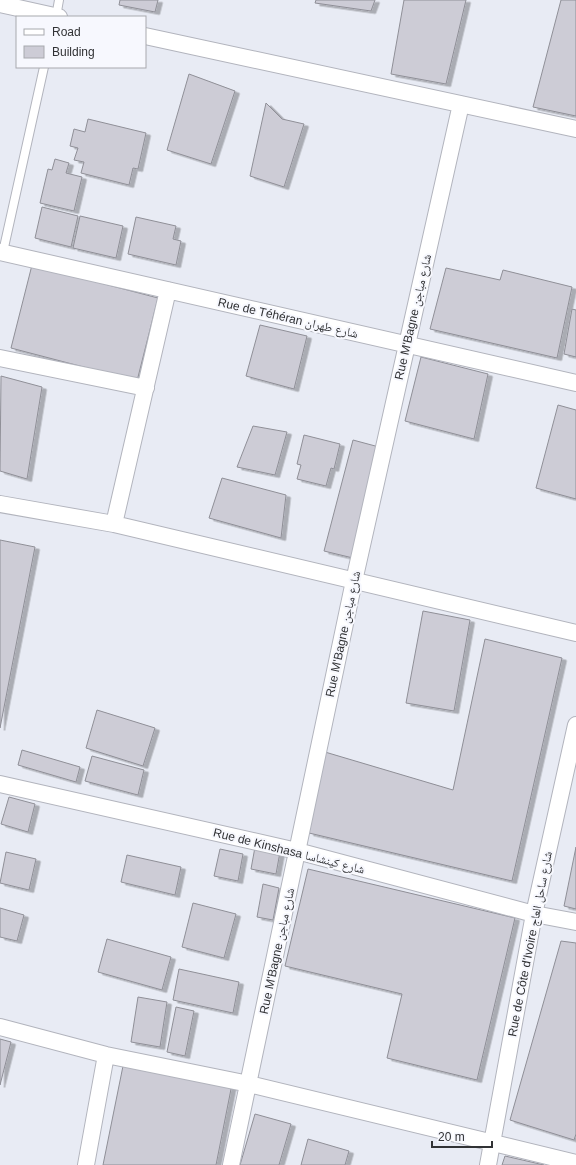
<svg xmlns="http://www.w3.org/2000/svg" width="576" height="1165" font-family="Arial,'Noto Naskh Arabic',sans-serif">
	<defs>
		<filter id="shadow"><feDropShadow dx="4.5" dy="2.5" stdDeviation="0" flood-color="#0004"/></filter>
	</defs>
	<rect width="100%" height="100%" fill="#e8ebf4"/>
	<path fill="#cdccd6" stroke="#8f8f97" filter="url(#shadow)" d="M 120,0 L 158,0 L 155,12 L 119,5 Z
		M 316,0 L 375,0 L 371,11 L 315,3 Z
		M 404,0 L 466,0 L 446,84 L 391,74 Z
		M 561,0 L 576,0 L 576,116 L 533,107 Z
		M 189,74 L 235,91 L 211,164 L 167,150 Z
		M 266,103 L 282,119 L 304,124 L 284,187 L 250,176 Z
		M 88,119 L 146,133 L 138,169 L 133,168 L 129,185 L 81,173 L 84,162 L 74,160 L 78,148 L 70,146 L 74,129 L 85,132 Z
		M 55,159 L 69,163 L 66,173 L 82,177 L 74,211 L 40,203 L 48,169 L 52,170 Z
		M 42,207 L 78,216 L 71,247 L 35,238 Z
		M 80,216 L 123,226 L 116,258 L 73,248 Z
		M 136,217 L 176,226 L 173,239 L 181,241 L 176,265 L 128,254 Z
		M 32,265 L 158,298 L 137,381 L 11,348 Z
		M 446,268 L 500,280 L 503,270 L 572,287 L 557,358 L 430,329 Z
		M 572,309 L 576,310 L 576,357 L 564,354 Z
		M 260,325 L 307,336 L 294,389 L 246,376 Z
		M 421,357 L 488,374 L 474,439 L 405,421 Z
		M 1,376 L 42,387 L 27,479 L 0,471 Z
		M 558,405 L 576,410 L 576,499 L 536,488 Z
		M 253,426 L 287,432 L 275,475 L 237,467 Z
		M 304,435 L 340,444 L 334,469 L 331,468 L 326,486 L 297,479 L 301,465 L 297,464 Z
		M 353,440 L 379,447 L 353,558 L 324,551 Z
		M 222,478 L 286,495 L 281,538 L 209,518 Z
		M 0,540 L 35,547 L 0,728 Z
		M 423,611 L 470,620 L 454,711 L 406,703 Z
		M 485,639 L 562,658 L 512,881 L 309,833 L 325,752 L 453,790 Z
		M 97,710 L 155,728 L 143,766 L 86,748 Z
		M 22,750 L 80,767 L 76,782 L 18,765 Z
		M 92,756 L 144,770 L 138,795 L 85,781 Z
		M 9,797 L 35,804 L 28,832 L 1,824 Z
		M 255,847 L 280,852 L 276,874 L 251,869 Z
		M 576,847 L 576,909 L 564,906 Z
		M 220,849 L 243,854 L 238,881 L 214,876 Z
		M 6,852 L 36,859 L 29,890 L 0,883 Z
		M 127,855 L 181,867 L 175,895 L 121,882 Z
		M 308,869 L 515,918 L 477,1080 L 387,1058 L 402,994 L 285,966 Z
		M 263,884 L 279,888 L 273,920 L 257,917 Z
		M 193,903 L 236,914 L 224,958 L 182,947 Z
		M 0,908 L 24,915 L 17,941 L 0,937 Z
		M 107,939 L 171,957 L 162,990 L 98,972 Z
		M 561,941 L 576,943 L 576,1134 L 574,1140 L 510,1120 Z
		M 179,969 L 239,982 L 233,1013 L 173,1000 Z
		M 138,997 L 167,1002 L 160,1047 L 131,1042 Z
		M 176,1007 L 194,1011 L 185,1056 L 167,1052 Z
		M 0,1039 L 11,1042 L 0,1085 Z
		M 124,1061 L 232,1084 L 216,1165 L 103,1165 Z
		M 255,1114 L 291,1124 L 279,1165 L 240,1165 Z
		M 308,1139 L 349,1151 L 345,1165 L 301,1165 Z
		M 505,1156 L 544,1165 L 502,1165 Z"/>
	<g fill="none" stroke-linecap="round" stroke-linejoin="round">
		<g stroke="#b2b4bd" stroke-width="10">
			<path id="service" d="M 56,17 L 59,0
				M 3,252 L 44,67"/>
		</g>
		<g stroke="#b2b4bd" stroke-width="18">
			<path id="minor" d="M 0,4 L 59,17
				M 145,36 L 576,129
				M 0,252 L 576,383
				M 0,358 L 146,388
				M 0,504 L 114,524 L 576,633
				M 114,524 L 168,290
				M 0,784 L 297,851 L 534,914 L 576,922
				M 0,1027 L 106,1055 L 249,1084 L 576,1163
				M 86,1165 L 106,1055
				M 231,1165 L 354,581 L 461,104
				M 488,1165 L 534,914 L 576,725"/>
		</g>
		<use href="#service" stroke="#fff" stroke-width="8"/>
		<use href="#minor" stroke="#fff" stroke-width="16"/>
	</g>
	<g text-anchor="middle" stroke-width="4" stroke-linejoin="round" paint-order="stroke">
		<g font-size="12" fill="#313235" stroke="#f7f8fe">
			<text transform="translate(413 317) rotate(-77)" y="4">Rue M'Bagne شارع مباجن</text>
			<text transform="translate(288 318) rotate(13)" y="4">Rue de Téhéran شارع طهران</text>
			<text transform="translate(343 634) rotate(-78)" y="4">Rue M'Bagne شارع مباجن</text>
			<text transform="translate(289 851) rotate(14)" y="4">Rue de Kinshasa شارع كينشاسا</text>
			<text transform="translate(530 944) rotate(-79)" y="4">Rue de Côte d'Ivoire شارع ساحل العاج</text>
			<text transform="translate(277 951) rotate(-78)" y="4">Rue M'Bagne شارع مباجن</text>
		</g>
	</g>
	<rect x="16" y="16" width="130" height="52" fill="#f7f8fe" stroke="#a8a9ae"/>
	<rect x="24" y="29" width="20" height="6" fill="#ffffff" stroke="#a8a9ae"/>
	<text x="52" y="36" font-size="12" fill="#313235">Road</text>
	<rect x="24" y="46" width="20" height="12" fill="#cdccd6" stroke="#a8a9ae"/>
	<text x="52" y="56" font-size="12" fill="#313235">Building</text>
	<path d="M432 1141v6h60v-6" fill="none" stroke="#313235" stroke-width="2"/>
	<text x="438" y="1141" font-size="12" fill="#313235" stroke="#f7f8fe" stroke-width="3" paint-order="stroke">20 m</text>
</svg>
